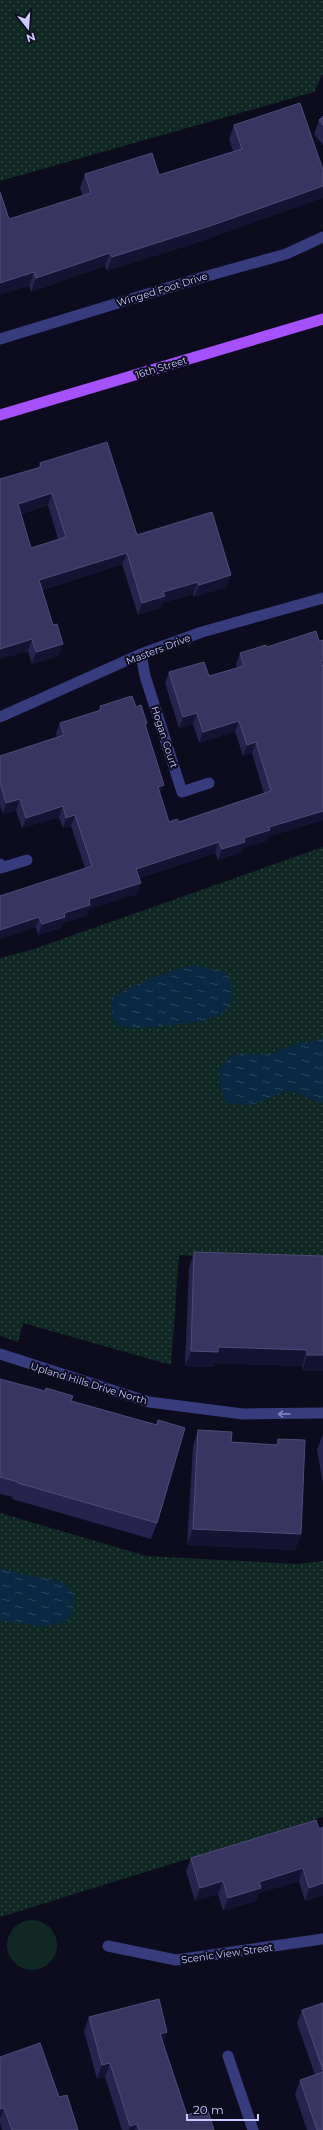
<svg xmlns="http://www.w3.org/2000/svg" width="323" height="2130" font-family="Montserrat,sans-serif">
	<defs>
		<pattern id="grass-dots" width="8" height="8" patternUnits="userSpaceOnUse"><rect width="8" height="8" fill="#0f2824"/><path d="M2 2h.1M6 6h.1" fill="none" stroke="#314645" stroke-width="1.8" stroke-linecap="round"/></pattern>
		<pattern id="water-ripples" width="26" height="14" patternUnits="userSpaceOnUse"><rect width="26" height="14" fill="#0b2842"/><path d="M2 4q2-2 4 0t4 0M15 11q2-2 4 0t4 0" fill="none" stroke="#2d465e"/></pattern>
	</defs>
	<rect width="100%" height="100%" fill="#0c0c1e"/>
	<path fill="url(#grass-dots)" d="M 0,0 L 323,0 L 323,73 L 314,92 L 0,181 Z
		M 323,847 L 323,1263 L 179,1255 L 171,1365 L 23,1323 L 18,1342 L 0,1336 L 0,958 L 31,950 Z
		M 0,1513 L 146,1556 L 298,1564 L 323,1561 L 323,1817 L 0,1917 Z"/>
	<path fill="#0f2824" d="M7 1945a25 25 0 1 1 50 0a25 25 0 1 1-50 0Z"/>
	<path fill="url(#water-ripples)" d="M 193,965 L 228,973 C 246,1017 208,1021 174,1025 C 153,1027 139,1030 117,1026 L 112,1016 L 112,998 C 138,982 164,973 193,965 Z
		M 323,1038 L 323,1103 C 311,1102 300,1091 288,1091 C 280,1091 275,1096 268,1099 C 254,1106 240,1107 226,1102 L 220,1087 L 219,1075 L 220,1067 L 231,1057 L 238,1054 L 272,1054 L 299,1042 L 308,1043 Z
		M 0,1569 C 10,1571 20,1574 30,1576 C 59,1579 87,1584 68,1621 L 42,1627 L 0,1620 Z"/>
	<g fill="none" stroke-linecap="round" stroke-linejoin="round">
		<path stroke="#363c7e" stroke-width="11" d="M 0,339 L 200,278 L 286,254 L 323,237
			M 141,654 L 145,676 L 182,792 L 209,783
			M 0,717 L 141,654 L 202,632 L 323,598
			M 0,864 L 1,868 L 27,860
			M 0,1354 L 149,1402 L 243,1414 L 323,1413
			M 108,1946 L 176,1960 L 323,1939
			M 228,2056 L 253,2130"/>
		<path stroke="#a750ff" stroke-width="11" d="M 0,415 L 323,319"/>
	</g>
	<path fill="#26244c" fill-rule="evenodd" d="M 300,103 L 208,239 L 107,271 L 105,266 L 31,292 L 9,219 L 83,196 L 80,188 L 85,174 L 159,175 L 233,151 L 229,139 L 234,125 Z
		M 323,116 L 323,145 L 314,134 L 319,120 Z
		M 40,463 L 137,535 L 227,587 L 194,597 L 193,594 L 162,603 L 160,608 L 138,615 L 122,564 L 42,590 L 59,656 L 32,664 L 28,651 L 0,659 L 0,479 L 38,468 ZM 48,505 L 58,539 L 31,548 L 21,514 Z
		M 323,640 L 323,820 L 267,837 L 266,841 L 243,848 L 241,852 L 218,860 L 215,853 L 139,878 L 137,894 L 89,909 L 87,916 L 63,923 L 61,928 L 38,935 L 36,927 L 0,939 L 85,868 L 71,826 L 63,828 L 59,817 L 22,828 L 16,810 L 3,814 L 0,805 L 0,756 L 57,737 L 56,733 L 60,723 L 98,711 L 100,706 L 136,707 L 147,723 L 146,726 L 160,795 L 169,822 L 179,822 L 264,793 L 252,753 L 243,756 L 235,731 L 199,743 L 193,724 L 179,728 L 165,683 L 169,672 L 209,676 L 237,668 L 236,664 L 240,653 L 267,647 L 319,641 Z
		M 194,1252 L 323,1256 L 323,1371 L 302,1371 L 302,1366 L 214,1363 L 213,1367 L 185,1366 L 189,1268 Z
		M 0,1380 L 156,1425 L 158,1420 L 157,1523 L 151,1539 L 12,1499 L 13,1497 L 0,1494 Z
		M 198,1430 L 231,1442 L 276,1445 L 278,1439 L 301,1534 L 295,1550 L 187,1545 L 193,1446 Z
		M 323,1434 L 323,1484 L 317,1450 Z
		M 316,1820 L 323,1895 L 305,1901 L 299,1881 L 259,1893 L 256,1901 L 223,1911 L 218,1894 L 195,1901 L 186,1871 L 191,1858 Z
		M 323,2003 L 323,2130 L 307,2130 L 295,2094 L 300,2080 L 315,2075 L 297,2023 L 302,2010 Z
		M 89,2017 L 167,2032 L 163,2043 L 187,2115 L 214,2130 L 122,2130 L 105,2077 L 97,2079 L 84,2031 Z
		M 0,2057 L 59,2097 L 78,2130 L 2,2130 L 0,2123 Z"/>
	<path fill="#141332" d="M 323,186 L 323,198 L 208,239 L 107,271 L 112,257 Z
		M 110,253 L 105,266 L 31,292 L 36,278 Z
		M 34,272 L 29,286 L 0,295 L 0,283 Z
		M 52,493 L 48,505 L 14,516 L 18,504 Z
		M 127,553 L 122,564 L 34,592 L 39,580 Z
		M 231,575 L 227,587 L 194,597 L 199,585 Z
		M 198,582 L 193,594 L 162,603 L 160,608 L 138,615 L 142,603 L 163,592 Z
		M 32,639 L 28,651 L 0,659 L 0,649 Z
		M 63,644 L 59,656 L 32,664 L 36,652 Z
		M 197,713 L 193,724 L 179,728 L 183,717 Z
		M 239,721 L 235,731 L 199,743 L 203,732 Z
		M 256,742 L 252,753 L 243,756 L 247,745 Z
		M 164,785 L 160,795 L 158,787 Z
		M 20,799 L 16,810 L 3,814 L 6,803 Z
		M 63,806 L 59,817 L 22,828 L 26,818 Z
		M 323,811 L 323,820 L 267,837 L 266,841 L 243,848 L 241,852 L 218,860 L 222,849 L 244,838 L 269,827 Z
		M 75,815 L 71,826 L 63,828 L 66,818 Z
		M 219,842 L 215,853 L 132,880 L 136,869 Z
		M 141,883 L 137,894 L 89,909 L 87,916 L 63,923 L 61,928 L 38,935 L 42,924 L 89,899 Z
		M 39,917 L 36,927 L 0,939 L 0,930 Z
		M 218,1347 L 307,1350 L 302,1366 L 214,1363 L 213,1367 L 185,1366 L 191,1351 Z
		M 307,1355 L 323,1355 L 323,1371 L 302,1371 Z
		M 193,1529 L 301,1534 L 295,1550 L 187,1545 Z
		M 303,1868 L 299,1881 L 259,1893 L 256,1901 L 223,1911 L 228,1898 L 259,1882 Z
		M 223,1881 L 218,1894 L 195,1901 L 200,1888 Z
		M 323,1883 L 323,1895 L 305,1901 L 309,1888 Z
		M 167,2032 L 162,2046 L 160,2034 Z
		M 110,2063 L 105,2077 L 97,2079 L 102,2065 Z
		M 4,2108 L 0,2119 L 0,2109 Z
		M 137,2124 L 135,2130 L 129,2130 L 130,2126 Z"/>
	<path fill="#383660" stroke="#4e4d79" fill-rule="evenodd" d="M 300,103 L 323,170 L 323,186 L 213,225 L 112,257 L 110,253 L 36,278 L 34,272 L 0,283 L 0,192 L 9,219 L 91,193 L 85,174 L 152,153 L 159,175 L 242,149 L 234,125 Z
		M 323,116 L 323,125 L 319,120 Z
		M 107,442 L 137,535 L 212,512 L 231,575 L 199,585 L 198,582 L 163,592 L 165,596 L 142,603 L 127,553 L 39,580 L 53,625 L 57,624 L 63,644 L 36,652 L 32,639 L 0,649 L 0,479 L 41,467 L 40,463 ZM 52,493 L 66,537 L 31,548 L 18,504 Z
		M 316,631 L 319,641 L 323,640 L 323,660 L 321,661 L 323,667 L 323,811 L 269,827 L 270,830 L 244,838 L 245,842 L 222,849 L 219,842 L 136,869 L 141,883 L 89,899 L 90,905 L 64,913 L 65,917 L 42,924 L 39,917 L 0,930 L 0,896 L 92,866 L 75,815 L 66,818 L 63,806 L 26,818 L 20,799 L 6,803 L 1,785 L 0,785 L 0,756 L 64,735 L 60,723 L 101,710 L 100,706 L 132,696 L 136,707 L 141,705 L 147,723 L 145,724 L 164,785 L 158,787 L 169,822 L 177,819 L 179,822 L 271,791 L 256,742 L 247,745 L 239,721 L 203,732 L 197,713 L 183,717 L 169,672 L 204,662 L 209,676 L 244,666 L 240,653 L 266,645 L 267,647 Z
		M 194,1252 L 323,1256 L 323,1355 L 307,1355 L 307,1350 L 218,1347 L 218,1352 L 191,1351 Z
		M 0,1379 L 45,1391 L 46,1388 L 73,1396 L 71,1401 L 157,1425 L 158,1420 L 185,1428 L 157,1523 L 18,1483 L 18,1482 L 0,1477 Z
		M 198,1430 L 232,1432 L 231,1442 L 278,1445 L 278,1439 L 305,1440 L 301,1534 L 193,1529 Z
		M 316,1820 L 319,1829 L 323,1827 L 323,1883 L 309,1888 L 303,1868 L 259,1882 L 261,1888 L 228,1898 L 223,1881 L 200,1888 L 191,1858 Z
		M 159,1999 L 167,2032 L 160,2034 L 187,2115 L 207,2108 L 214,2130 L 139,2130 L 137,2124 L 130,2126 L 110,2063 L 102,2065 L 89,2017 Z
		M 323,2003 L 323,2070 L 302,2010 Z
		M 40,2043 L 59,2097 L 67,2095 L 78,2130 L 12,2130 L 4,2108 L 0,2109 L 0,2057 Z
		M 323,2072 L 323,2130 L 317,2130 L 300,2080 Z"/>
	<defs><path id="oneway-shaft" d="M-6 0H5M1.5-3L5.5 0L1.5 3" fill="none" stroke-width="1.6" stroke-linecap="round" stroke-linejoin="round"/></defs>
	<use stroke="#8082be" href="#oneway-shaft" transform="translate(284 1414) rotate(179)"/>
	<g text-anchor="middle" stroke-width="4" stroke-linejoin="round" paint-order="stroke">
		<g font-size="10" fill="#c9c9ff" stroke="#0c0c1e">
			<text transform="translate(162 289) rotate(-17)" y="4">Winged Foot Drive</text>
			<text transform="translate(161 367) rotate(-17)" y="4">16th Street</text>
			<text transform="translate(158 649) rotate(-21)" y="4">Masters Drive</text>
			<text transform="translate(165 737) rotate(72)" y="4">Hogan Court</text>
			<text transform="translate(89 1383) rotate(17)" y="4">Upland Hills Drive North</text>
			<text transform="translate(227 1953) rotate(-8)" y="4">Scenic View Street</text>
		</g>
	</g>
	<g transform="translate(28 28) rotate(163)" stroke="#0c0c1e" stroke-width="3" paint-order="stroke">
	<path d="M0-3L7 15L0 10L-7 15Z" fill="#c9c9ff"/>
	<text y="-6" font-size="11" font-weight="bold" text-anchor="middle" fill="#c9c9ff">N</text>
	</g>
	<path d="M187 2114v6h71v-6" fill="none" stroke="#c9c9ff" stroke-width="2"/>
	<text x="193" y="2114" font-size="12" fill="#c9c9ff" stroke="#0c0c1e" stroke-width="3" paint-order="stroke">20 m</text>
</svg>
